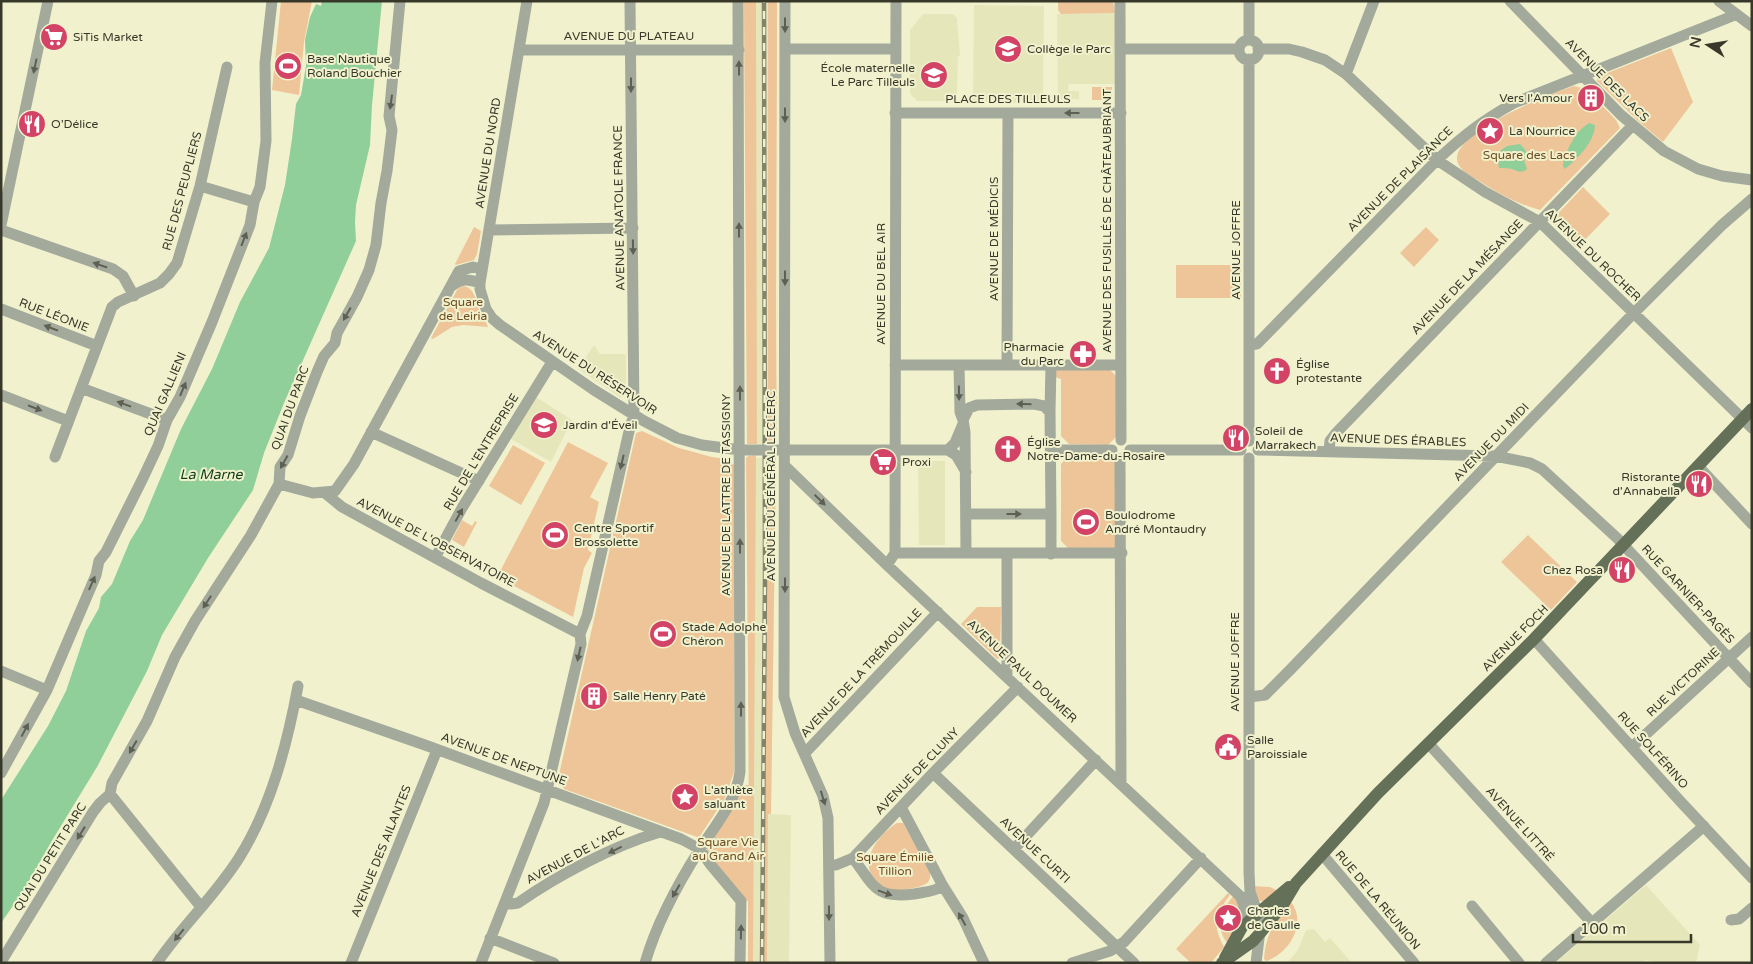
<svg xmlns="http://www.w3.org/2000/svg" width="1753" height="964" font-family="'Varela Round',sans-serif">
	<rect width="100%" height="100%" fill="#f1f2cd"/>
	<path fill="#e5e7bb" d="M 744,1 L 777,1 L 776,348 L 777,443 L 747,444 Z
		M 974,5 L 1044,6 L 1043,103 L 973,102 Z
		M 1115,13 L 1115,84 L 1069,84 L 1068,91 L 1079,91 L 1079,99 L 1058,99 L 1057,14 Z
		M 923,14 L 953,14 L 957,18 L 960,56 L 958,56 L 957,94 L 951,101 L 917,101 L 910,94 L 910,30 Z
		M 594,345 L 600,354 L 626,354 L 626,395 L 621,398 L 578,369 Z
		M 536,397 L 572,420 L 551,462 L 511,439 Z
		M 748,458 L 776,458 L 771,814 L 791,815 L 789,963 L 748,963 Z
		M 918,461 L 945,461 L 945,545 L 919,545 Z
		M 1646,885 L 1700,945 L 1696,963 L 1659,963 L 1645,960 L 1641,963 L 1555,963 Z
		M 1314,929 L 1325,942 L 1330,938 L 1352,963 L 1287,963 L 1298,950 L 1306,930 Z"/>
	<path fill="#eec598" d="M 281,1 L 312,1 L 304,42 L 299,95 L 272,90 Z
		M 744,1 L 756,1 L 757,444 L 747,444 Z
		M 768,1 L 777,1 C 777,149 775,296 777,443 L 768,443 Z
		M 1058,1 L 1113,1 L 1115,13 L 1061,14 L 1058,10 Z
		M 1671,48 L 1693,102 L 1663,142 L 1638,121 L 1597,81 L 1597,77 Z
		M 1574,86 L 1586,89 L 1616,120 L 1620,128 L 1540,210 C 1520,205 1499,194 1481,182 C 1473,177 1458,171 1457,159 C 1455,131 1551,93 1574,86 Z
		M 1092,87 L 1112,87 L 1112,100 L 1092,100 Z
		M 1583,187 L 1610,214 L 1577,248 L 1551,221 Z
		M 474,227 L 481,231 L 477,254 L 474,260 L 456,265 L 455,264 Z
		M 1426,227 L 1439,240 L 1414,267 L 1400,253 Z
		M 1176,265 L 1241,265 L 1241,298 L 1176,298 Z
		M 464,286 C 476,289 476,303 480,312 C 483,317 486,322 488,327 L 463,325 L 452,327 L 433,339 L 431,338 L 457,290 L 460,287 Z
		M 1109,369 L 1116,376 L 1116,437 L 1108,445 L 1069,444 L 1061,436 L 1061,379 L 1055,377 L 1055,370 Z
		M 642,431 L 679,448 L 712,457 L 726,459 L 734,465 L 734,772 L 725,798 L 700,836 L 697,837 L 564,789 L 558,779 L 636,433 Z
		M 568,442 L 608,463 L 590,497 L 599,502 L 588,550 L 592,553 L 584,568 L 573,617 L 497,577 Z
		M 513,445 L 545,463 L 521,505 L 489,486 Z
		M 1070,454 L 1107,454 L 1115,461 L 1118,545 L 1114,548 L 1069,549 L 1061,541 L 1061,464 Z
		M 756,455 L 753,963 L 748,963 L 748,901 L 743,900 L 707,853 L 707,849 L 742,785 L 749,785 L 746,458 L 748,456 Z
		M 768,456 L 776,458 L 771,814 L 768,814 L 767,963 L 764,963 Z
		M 462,520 L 472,526 L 475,521 L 477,522 L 464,547 L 452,540 Z
		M 1528,535 L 1577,582 L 1551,610 L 1501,562 Z
		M 977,607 L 1001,607 L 1000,658 L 997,659 L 961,624 Z
		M 897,823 L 903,823 L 930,871 C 930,875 931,879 928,882 C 924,888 894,892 888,889 C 852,873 873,838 897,823 Z
		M 1252,886 L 1270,887 L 1278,891 L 1264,902 L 1257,900 Z
		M 1228,893 L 1230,895 C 1215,915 1212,925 1224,947 L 1211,963 L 1191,963 L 1176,949 Z
		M 1234,895 C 1247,911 1235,927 1229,945 C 1214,929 1221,910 1234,895 Z
		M 1291,902 C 1308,924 1288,954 1266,961 L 1264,959 C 1266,932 1275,923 1291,902 Z"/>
	<path fill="#90ce9a" d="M 322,1 L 382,1 L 372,105 L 370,145 L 356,205 L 355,222 L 356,241 L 284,403 L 264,453 L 253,490 L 208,558 L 162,635 L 147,671 L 97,767 L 53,839 L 22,893 L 1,923 L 1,800 L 48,726 L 66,691 L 86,631 L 99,608 L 101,597 L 112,584 L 130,541 L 143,520 L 181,429 L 212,369 L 240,302 L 269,248 L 285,185 L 292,139 L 296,104 L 301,95 L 306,66 L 305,40 L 310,17 L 316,4 L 321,6 Z
		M 1589,123 L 1595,125 C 1594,143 1578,158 1565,169 L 1563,166 L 1563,164 C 1567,149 1575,131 1589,123 Z
		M 1520,144 L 1526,151 L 1524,160 L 1527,169 C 1520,174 1518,171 1512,169 C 1508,168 1503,168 1499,168 L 1498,162 L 1500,151 L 1507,146 Z"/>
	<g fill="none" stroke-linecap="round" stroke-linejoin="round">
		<path stroke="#a3aa9c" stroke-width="11" d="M 527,1 L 480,283 L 480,289 L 486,309 L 492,318 L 500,325 L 594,390 L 644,421 L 677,438 L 702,445 L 740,450
			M 785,1 L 784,697 L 795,733 L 823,796 L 828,818 L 830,963
			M 1120,1 L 1121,440
			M 1510,1 L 1621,115 L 1664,151 L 1698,169 L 1722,176 L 1752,180
			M 1719,1 L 1752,26
			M 1249,40 L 1249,1
			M1239 50a10 10 0 1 1 20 0a10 10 0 1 1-20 0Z
			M 785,49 L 896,49
			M 1120,49 L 1239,49
			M 1258,49 L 1289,49 L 1302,52 L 1325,60 L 1346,74 L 1437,160 L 1485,192 L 1540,222 L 1752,428
			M 519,50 L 739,50
			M 1346,74 L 1374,1
			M 895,113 L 1121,113
			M 200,186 L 254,202
			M 1,225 L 48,1
			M 1,230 L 113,269 L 123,276 L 134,296
			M 489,230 L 633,228
			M 452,286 C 461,278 468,279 480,283
			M 1,309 L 97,346
			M 1249,345 L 1257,344 L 1437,160 C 1463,136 1483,120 1514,103 L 1730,17 L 1735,14
			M 1007,364 L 1008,113
			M 895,365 L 1121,365
			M 959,365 L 960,412 L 963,420 L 965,432 L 966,553
			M 81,388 L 167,420
			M 1,395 L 68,421
			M 1050,412 L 1051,364
			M 963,420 L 969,408 L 977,405 L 1034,404 L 1044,406 L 1050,412 L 1051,514 L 966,514
			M 371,432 L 479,481
			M 1249,441 L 1249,59
			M 785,450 L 948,450 L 956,455 L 966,472
			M 948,450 L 955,443 L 963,424
			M 1051,450 L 1112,450
			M 1130,450 L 1241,450
			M 1258,450 L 1495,456 L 1530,463 L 1542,469 L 1617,538 L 1752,683
			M 1329,451 L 1330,441 L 1337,432 L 1632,126
			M 55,457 L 112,307 L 118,302 L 160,283 L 169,274 L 177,263 L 200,186 L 227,67
			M 1249,458 L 1249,872 L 1250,892 L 1261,922 L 1256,963
			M 1120,459 L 1121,783
			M 785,466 L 887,565 L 1240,896 L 1249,901 L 1257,913
			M 1698,466 L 1752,524
			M 279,484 L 313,493 L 335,491 L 354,464 L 459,271 L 473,267 L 482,269
			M 325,493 L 342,507 L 481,583 L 580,634
			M 895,553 L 1122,553
			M 1007,554 L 1007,677
			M 1051,554 L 1051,514
			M 435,558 L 462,508 L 552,362
			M 887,565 L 895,553 L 896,1
			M 1534,639 L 1680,801 L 1752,878
			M 1,671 L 47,690
			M 1249,697 L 1265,695 L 1290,670 L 1629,318 L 1722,225 L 1752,199
			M 296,700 L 425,745 L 681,839 L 700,849 L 710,864 L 741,901 L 740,963
			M 1428,743 L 1592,923
			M 1632,747 L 1752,637
			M 805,753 L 938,612
			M 1,773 L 47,690 L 96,575 L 99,561 L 106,552 L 143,478 L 158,446 L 167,420 L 180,397 L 212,322 L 250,225 L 254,202 L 260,187 L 266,141 L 265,63 L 272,1
			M 933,773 L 1134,963
			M 110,794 L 112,783 L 147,721 L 175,657 L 195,621 L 251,535 L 279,484 L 280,467 L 288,455 L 300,416 L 317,372 L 324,356 L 335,343 L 337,333 L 357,297 L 369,270 L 376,245 L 381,203 L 387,171 L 392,130 L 389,116 L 400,1
			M 110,794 L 201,907
			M 901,807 L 943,886 L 963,918 L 984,963
			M 1014,849 L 1096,760
			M 1322,854 L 1414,963
			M 853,858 C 874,886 875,899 914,894 C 924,892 934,892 943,886
			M 829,865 L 836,865 L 853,858 L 933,773 L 1018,687
			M 1240,896 L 1244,905 L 1242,927
			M 505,903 L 511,904 L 518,903 C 558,875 613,846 660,832
			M 1472,906 L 1519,963
			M 1731,920 L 1739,919 L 1752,908
			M 490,938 L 554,963
			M 1,962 L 93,812 L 100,803 L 110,794
			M 157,963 C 182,926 215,896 239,858 C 271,807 287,745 298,686
			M 351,963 L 437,750
			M 481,963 L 544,803 L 581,644 L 580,634 L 587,616 L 630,427 L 634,415 L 630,1
			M 645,963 C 657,922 677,885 700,849 C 716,824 736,802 740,772 L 738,1
			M 1072,963 L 1110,951 L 1124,942 L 1201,858
			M 1546,963 L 1704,826"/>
		<path stroke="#647158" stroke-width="12" d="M 1225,958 L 1242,927 L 1289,887
			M 1222,963 L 1253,941 L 1261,932 L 1284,903 L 1296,883 L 1378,793 L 1534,639 L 1752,409"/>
		<g stroke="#83836c" stroke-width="4.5">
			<path id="rail" d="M 762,963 L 765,579 L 764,1"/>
		</g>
		<use href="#rail" stroke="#f1f2cd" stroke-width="2.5" stroke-dasharray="8" stroke-linecap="butt"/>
		<path stroke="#a3aa9c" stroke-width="11" d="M 740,450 L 785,450"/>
	</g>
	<defs><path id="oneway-solid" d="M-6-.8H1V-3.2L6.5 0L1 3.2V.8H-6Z" transform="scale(1.25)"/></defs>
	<g fill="#5d6052">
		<use href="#oneway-solid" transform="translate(785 25) rotate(90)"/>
		<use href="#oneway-solid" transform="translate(35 66) rotate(102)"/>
		<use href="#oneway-solid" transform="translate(739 68) rotate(-90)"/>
		<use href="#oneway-solid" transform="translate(631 85) rotate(90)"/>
		<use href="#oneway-solid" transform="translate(391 102) rotate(98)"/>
		<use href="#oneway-solid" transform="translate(1072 113) rotate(180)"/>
		<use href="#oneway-solid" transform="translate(785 115) rotate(90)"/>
		<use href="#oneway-solid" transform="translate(739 230) rotate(-90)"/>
		<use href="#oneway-solid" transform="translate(244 239) rotate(-69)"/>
		<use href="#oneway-solid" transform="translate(633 247) rotate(89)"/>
		<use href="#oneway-solid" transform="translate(100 265) rotate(-161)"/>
		<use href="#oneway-solid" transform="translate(785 278) rotate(90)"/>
		<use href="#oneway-solid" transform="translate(347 314) rotate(120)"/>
		<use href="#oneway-solid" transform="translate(51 328) rotate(-159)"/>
		<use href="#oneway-solid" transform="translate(183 389) rotate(-67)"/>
		<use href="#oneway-solid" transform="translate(740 393) rotate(-90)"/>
		<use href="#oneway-solid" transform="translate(959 393) rotate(89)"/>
		<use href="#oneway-solid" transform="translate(124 404) rotate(-160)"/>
		<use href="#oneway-solid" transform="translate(1024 404) rotate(-179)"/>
		<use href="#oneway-solid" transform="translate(35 408) rotate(21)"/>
		<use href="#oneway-solid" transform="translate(284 462) rotate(119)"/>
		<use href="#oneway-solid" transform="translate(622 462) rotate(103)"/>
		<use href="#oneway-solid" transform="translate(820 500) rotate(44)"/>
		<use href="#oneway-solid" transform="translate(1014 514)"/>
		<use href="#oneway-solid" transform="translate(459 515) rotate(-61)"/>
		<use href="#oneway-solid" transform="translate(740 546) rotate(-90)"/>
		<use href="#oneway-solid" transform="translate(92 583) rotate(-66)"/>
		<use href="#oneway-solid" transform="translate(785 585) rotate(90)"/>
		<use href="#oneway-solid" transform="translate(207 602) rotate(123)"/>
		<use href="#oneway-solid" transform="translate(579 654) rotate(103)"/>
		<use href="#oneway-solid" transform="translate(741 709) rotate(-90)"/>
		<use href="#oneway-solid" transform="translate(25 730) rotate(-62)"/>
		<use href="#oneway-solid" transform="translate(133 747) rotate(120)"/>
		<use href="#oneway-solid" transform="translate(823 798) rotate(73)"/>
		<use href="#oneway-solid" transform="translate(81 833) rotate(122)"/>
		<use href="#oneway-solid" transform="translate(615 850) rotate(154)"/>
		<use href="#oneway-solid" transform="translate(676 891) rotate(120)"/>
		<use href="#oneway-solid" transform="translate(885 893) rotate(20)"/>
		<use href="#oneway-solid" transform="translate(829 913) rotate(90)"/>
		<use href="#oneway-solid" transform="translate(962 919) rotate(-119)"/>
		<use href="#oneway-solid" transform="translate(741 932) rotate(-89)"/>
		<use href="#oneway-solid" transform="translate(179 935) rotate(129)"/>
	</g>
	<defs>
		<g id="supermarket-disc" transform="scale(1.4375)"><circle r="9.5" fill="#d24366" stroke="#f1f2cd"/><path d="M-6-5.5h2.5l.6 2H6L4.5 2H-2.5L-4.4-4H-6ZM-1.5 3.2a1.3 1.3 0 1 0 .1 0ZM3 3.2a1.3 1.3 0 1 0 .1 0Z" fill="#fff"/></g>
		<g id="school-disc" transform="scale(1.4375)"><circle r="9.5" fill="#d24366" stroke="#f1f2cd"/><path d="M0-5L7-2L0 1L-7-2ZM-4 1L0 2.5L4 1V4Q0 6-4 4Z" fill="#fff"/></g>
		<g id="stadium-disc" transform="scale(1.4375)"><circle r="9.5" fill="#d24366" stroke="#f1f2cd"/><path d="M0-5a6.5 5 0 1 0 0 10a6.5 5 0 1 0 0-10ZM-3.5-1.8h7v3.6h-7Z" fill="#fff"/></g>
		<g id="building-disc" transform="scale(1.4375)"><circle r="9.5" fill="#d24366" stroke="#f1f2cd"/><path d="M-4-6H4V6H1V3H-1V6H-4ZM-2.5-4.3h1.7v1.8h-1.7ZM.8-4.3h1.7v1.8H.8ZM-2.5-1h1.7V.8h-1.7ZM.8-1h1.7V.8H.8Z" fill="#fff"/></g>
		<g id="restaurant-disc" transform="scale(1.4375)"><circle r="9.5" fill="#d24366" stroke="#f1f2cd"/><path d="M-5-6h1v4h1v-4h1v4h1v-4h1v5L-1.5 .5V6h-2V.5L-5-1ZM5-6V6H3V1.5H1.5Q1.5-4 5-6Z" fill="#fff"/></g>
		<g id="sight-disc" transform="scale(1.4375)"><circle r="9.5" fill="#d24366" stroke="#f1f2cd"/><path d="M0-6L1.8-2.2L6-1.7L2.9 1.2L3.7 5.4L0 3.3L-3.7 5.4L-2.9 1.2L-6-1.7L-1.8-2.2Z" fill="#fff"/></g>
		<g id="pharmacy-disc" transform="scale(1.4375)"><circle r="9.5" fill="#d24366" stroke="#f1f2cd"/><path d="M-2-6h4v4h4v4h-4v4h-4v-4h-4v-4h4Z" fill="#fff"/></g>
		<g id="church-disc" transform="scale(1.4375)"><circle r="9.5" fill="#d24366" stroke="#f1f2cd"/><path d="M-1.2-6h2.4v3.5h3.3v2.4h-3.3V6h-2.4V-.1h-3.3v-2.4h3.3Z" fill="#fff"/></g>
		<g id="civic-disc" transform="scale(1.4375)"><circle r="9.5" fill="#d24366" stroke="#f1f2cd"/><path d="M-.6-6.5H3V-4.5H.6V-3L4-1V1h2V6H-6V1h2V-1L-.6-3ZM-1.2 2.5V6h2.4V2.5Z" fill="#fff"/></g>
	</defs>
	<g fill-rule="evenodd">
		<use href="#supermarket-disc" x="54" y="37"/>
		<use href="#school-disc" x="1008" y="49"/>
		<use href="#stadium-disc" x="288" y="66"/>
		<use href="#school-disc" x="934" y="75"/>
		<use href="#building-disc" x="1591" y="98"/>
		<use href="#restaurant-disc" x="32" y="124"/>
		<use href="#sight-disc" x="1490" y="131"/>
		<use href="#pharmacy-disc" x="1083" y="354"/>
		<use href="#church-disc" x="1277" y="371"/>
		<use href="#school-disc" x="544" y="425"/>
		<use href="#restaurant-disc" x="1236" y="438"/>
		<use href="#church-disc" x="1008" y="449"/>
		<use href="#supermarket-disc" x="883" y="462"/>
		<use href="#restaurant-disc" x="1699" y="484"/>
		<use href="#stadium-disc" x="1086" y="522"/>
		<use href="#stadium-disc" x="555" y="535"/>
		<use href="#restaurant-disc" x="1622" y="570"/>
		<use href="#stadium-disc" x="663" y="634"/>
		<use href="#building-disc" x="594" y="696"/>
		<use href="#civic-disc" x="1228" y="747"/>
		<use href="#sight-disc" x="685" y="797"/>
		<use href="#sight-disc" x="1228" y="918"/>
	</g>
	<g text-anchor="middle" stroke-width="4" stroke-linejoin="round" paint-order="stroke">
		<g font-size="12" fill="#38382a" stroke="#f1f2cd">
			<text x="629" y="40">AVENUE DU PLATEAU</text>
			<text transform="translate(1607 80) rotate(45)" y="4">AVENUE DES LACS</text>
			<text x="1008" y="103">PLACE DES TILLEULS</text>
			<text transform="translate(488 153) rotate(-81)" y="4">AVENUE DU NORD</text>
			<text transform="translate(1400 179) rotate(-45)" y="4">AVENUE DE PLAISANCE</text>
			<text transform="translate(182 191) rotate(-75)" y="4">RUE DES PEUPLIERS</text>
			<text transform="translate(619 208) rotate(-91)" y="4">AVENUE ANATOLE FRANCE</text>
			<text transform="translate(1107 221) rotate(-90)" y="4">AVENUE DES FUSILLÉS DE CHÂTEAUBRIANT</text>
			<text transform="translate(994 239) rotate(-90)" y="4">AVENUE DE MÉDICIS</text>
			<text transform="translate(1236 250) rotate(-90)" y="4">AVENUE JOFFRE</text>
			<text transform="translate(1593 255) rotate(44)" y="4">AVENUE DU ROCHER</text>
			<text transform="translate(1467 277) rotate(-46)" y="4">AVENUE DE LA MÉSANGE</text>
			<text transform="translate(881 284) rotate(-90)" y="4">AVENUE DU BEL AIR</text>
			<text transform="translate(54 315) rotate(21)" y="4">RUE LÉONIE</text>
			<text transform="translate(595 372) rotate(33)" y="4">AVENUE DU RÉSERVOIR</text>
			<text transform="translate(165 394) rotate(-67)" y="4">QUAI GALLIENI</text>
			<text transform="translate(290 408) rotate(-70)" y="4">QUAI DU PARC</text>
			<text transform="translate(1398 440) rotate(2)" y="4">AVENUE DES ÉRABLES</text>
			<text transform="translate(1491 442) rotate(-46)" y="4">AVENUE DU MIDI</text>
			<text transform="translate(481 452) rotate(-59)" y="4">RUE DE L'ENTREPRISE</text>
			<text transform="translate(771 486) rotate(-90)" y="4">AVENUE DU GÉNÉRAL LECLERC</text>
			<text transform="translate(726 495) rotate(-90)" y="4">AVENUE DE LATTRE DE TASSIGNY</text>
			<text transform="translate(436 542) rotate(28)" y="4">AVENUE DE L'OBSERVATOIRE</text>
			<text transform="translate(1688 594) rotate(47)" y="4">RUE GARNIER-PAGÈS</text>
			<text transform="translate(1515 638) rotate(-45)" y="4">AVENUE FOCH</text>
			<text transform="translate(1235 662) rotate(-90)" y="4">AVENUE JOFFRE</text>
			<text transform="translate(1022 671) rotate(43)" y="4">AVENUE PAUL DOUMER</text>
			<text transform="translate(861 673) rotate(-47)" y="4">AVENUE DE LA TRÉMOUILLE</text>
			<text transform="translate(1683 682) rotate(-43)" y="4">RUE VICTORINE</text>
			<text transform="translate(1653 750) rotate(48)" y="4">RUE SOLFÉRINO</text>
			<text transform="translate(504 759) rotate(20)" y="4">AVENUE DE NEPTUNE</text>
			<text transform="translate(917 771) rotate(-46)" y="4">AVENUE DE CLUNY</text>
			<text transform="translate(1520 824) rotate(48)" y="4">AVENUE LITTRÉ</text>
			<text transform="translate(1035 850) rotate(43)" y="4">AVENUE CURTI</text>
			<text transform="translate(381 851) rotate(-68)" y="4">AVENUE DES AILANTES</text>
			<text transform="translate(575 855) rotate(-28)" y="4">AVENUE DE L'ARC</text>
			<text transform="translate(50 857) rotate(-58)" y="4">QUAI DU PETIT PARC</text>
			<text transform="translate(1378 900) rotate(50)" y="4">RUE DE LA RÉUNION</text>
		</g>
		<g font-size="12" fill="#38382a" stroke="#f1f2cd" text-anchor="start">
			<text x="73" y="41">SiTis Market</text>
			<text x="1027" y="53">Collège le Parc</text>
			<text x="307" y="63">Base Nautique<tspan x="307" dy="14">Roland Bouchier</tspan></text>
			<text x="915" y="72" text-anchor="end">École maternelle<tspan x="915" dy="14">Le Parc Tilleuls</tspan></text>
			<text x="1572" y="102" text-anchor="end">Vers l'Amour</text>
			<text x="51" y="128">O’Délice</text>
			<text x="1509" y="135">La Nourrice</text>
			<text x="1064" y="351" text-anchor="end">Pharmacie<tspan x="1064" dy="14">du Parc</tspan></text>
			<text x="1296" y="368">Église<tspan x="1296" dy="14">protestante</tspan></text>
			<text x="563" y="429">Jardin d'Éveil</text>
			<text x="1255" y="435">Soleil de<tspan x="1255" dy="14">Marrakech</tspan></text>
			<text x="1027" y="446">Église<tspan x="1027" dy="14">Notre-Dame-du-Rosaire</tspan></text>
			<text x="902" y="466">Proxi</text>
			<text x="1680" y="481" text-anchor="end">Ristorante<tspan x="1680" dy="14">d'Annabella</tspan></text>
			<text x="1105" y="519">Boulodrome<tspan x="1105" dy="14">André Montaudry</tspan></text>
			<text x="574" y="532">Centre Sportif<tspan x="574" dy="14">Brossolette</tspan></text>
			<text x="1603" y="574" text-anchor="end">Chez Rosa</text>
			<text x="682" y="631">Stade Adolphe<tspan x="682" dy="14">Chéron</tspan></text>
			<text x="613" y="700">Salle Henry Paté</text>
			<text x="1247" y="744">Salle<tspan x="1247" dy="14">Paroissiale</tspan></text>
			<text x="704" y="794">L'athlète<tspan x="704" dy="14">saluant</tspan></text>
			<text x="1247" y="915">Charles<tspan x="1247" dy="14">de Gaulle</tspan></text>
		</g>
		<g font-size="12" fill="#6f4c21" stroke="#f1f2cd">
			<text x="1529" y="159">Square des Lacs</text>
			<text x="463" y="306">Square<tspan x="463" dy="14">de Leiria</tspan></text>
			<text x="728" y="846">Square Vie<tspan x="728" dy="14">au Grand Air</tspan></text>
			<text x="895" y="861">Square Émilie<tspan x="895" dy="14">Tillion</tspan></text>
		</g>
		<g font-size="14" font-style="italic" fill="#103d1c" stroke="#f1f2cd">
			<text x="211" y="479">La Marne</text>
		</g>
	</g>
	<rect width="1753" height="964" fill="none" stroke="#38382a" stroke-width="5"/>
	<g transform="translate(1708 45) rotate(282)" stroke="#f1f2cd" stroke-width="4" paint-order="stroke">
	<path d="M0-4L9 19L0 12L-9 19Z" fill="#38382a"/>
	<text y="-8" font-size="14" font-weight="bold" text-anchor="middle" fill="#38382a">N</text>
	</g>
	<path d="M1573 934v8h118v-8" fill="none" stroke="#38382a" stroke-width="2.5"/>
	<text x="1580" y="934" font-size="15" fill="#38382a" stroke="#f1f2cd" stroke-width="4" paint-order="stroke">100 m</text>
</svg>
